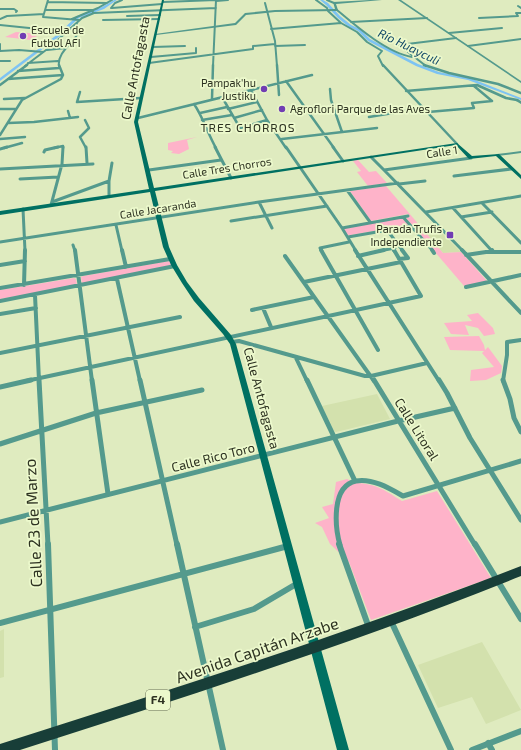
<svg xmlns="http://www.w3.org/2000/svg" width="521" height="750" font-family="'Exo 2',sans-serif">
	<rect width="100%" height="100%" fill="#dfebbf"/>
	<path fill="#d3e1ad" d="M 441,232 L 461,252 L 443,253 L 427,234 Z
		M 377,394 L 390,419 L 336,432 L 334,431 L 322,406 Z
		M 4,629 L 4,677 L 0,678 L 0,631 Z
		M 482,642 L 521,710 L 486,724 L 472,697 L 438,708 L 418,665 Z"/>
	<path fill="#feb3c9" d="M 16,32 L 40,34 L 31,40 L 5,37 Z
		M 197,137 L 187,140 L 189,149 L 179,154 L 171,153 L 173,151 L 168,150 L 168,143 Z
		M 358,160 L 369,172 L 376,171 L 387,183 L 368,186 L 357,172 L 361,171 L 353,161 Z
		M 386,186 L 443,253 L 461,252 L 487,281 L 464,286 L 406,218 L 410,217 L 408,214 L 371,221 L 350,191 Z
		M 402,218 L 408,225 L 351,235 L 348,235 L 344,230 L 345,228 Z
		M 169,261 L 172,265 L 82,284 L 81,277 L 83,276 Z
		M 74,278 L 76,279 L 77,285 L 75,286 L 0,299 L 0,290 Z
		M 478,313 L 493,328 L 495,334 L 484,336 L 478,328 L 465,325 L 469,335 L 451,334 L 444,323 L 472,321 L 467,315 Z
		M 479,336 L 484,345 L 485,350 L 488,347 L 502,366 L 501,373 L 486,380 L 470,381 L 471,370 L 494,367 L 482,353 L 484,351 L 450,350 L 444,337 Z
		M 347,479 C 358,485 361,482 371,485 C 383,488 392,495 402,501 L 437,491 L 491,578 L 371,620 L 349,562 L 330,544 L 322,527 L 315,523 L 329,518 L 322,507 L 333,504 L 336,482 Z"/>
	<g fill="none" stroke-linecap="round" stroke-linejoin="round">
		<path fill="#7dc3f3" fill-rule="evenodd" d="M 114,0 L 117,0 L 104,9 L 79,18 L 60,36 L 0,81 L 0,78 L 58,34 L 77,16 L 102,7 Z
			M 320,0 L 323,0 L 328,3 L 340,16 L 351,25 L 360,29 L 370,39 L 418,64 L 439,72 L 470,78 L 521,98 L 521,100 L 468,80 L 437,74 L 416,66 L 368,41 L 358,31 L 349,27 L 338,18 L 326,5 Z"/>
		<path stroke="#549a8d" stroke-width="2" d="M 48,0 L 43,17 L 79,20
			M 316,0 L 327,8 L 328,11 L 341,23 L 357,32 L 367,42 L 382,51 L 378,56 L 383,66
			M 327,0 L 334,3
			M 216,1 L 228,0
			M 48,2 L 107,3
			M 163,2 L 216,0
			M 265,3 L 275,41 L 277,66
			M 518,6 L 521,8
			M 111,8 L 115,3 L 122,0
			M 112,8 L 162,4
			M 0,9 L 14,9 L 17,11 L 16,12
			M 46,10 L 93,10
			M 91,10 L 94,13 L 216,8
			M 337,10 C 356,26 387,53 412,57
			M 127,16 L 160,15
			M 479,18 L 518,16 L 516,13 L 521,13
			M 0,19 L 7,16 L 44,14
			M 72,19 L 98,8 L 112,0
			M 103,20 L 159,19
			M 351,22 L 427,18
			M 0,25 L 39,29 L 70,28
			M 271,29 L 341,23
			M 449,33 L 502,28
			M 0,44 L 0,50
			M 275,46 L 305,45
			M 468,46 L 521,39
			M 153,47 L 185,46
			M 47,50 L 66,48
			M 0,51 L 19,50 L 43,52
			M 151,57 L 196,53 L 196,48
			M 0,61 L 10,61
			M 28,63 L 58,61
			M 149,63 L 253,49 L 253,46 L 275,44
			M 25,66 L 50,47 L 82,18 L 94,13
			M 59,66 C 57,54 71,44 77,35 L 77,24
			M 213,66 L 216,0
			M 426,66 L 399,45 L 456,38"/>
		<path stroke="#549a8d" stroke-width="2.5" d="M 277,65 L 279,95
			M 383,65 L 457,144
			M 424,65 L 449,73 L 498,84 L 521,93
			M 18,71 L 59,68
			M 8,79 L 63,75
			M 286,81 L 334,148
			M 0,85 L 27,65
			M 474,86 L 492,101
			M 330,89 L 331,100 L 342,132
			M 251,90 L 267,120 L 286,148
			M 406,91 L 477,85 L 506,98 L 517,100
			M 80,92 L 77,102 L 141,98
			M 222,97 L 240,128 L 267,120
			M 4,99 L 25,98
			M 212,99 L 213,65
			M 194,104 C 203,117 208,134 216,148
			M 0,109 L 15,109
			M 228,109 L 257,102
			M 68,111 L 70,118
			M 428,112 L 474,108 L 472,103 L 492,101
			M 200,113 L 227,107
			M 369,117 L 423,108
			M 138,118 L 312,75
			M 234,118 L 262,110
			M 85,120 L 89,128 L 80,137 L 86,148
			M 202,120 L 232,115
			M 8,123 L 34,122 L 78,117
			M 0,135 L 22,100 L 61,79 L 63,75 L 59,65
			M 0,139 L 25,137
			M 282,139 L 377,128
			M 4,148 L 22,143
			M 54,148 L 63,146 L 63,148"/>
		<path stroke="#549a8d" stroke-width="3" d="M 86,147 L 87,163
			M 215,147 L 231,178
			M 286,147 L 342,228 L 356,251
			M 333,147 L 343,161
			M 0,149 L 7,147
			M 44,152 L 45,150 L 58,147
			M 371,157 L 384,170 L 471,158
			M 0,169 L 93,164
			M 149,170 L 221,160
			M 384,170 L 463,251
			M 454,176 L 511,169
			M 20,179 L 58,177
			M 399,184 L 425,181
			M 347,190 L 370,222
			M 109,196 L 109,181 L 112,163
			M 52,202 L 109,181
			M 259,202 L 272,228
			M 482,203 L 521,243
			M 51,205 L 62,164 L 63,147
			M 453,208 L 492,251
			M 23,209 L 25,251
			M 426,212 L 521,196
			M 403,217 L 433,251
			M 461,217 L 492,212
			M 231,221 L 327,206
			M 116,225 L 122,251
			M 342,228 L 408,216
			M 387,230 L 403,251
			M 348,237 L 411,226
			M 0,242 L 259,202 L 398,183
			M 73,245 L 75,251
			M 393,249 L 394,251
			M 322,251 L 320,248 L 349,242
			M 379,251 L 395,248"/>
		<path stroke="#549a8d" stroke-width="4" d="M 75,250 L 92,381
			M 122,250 L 126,267
			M 321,250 L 378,350
			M 355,250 L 439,381
			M 432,250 L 434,253
			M 462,250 L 521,313
			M 492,250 L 493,252
			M 466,255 L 486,252 L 521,252
			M 285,256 L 374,381
			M 358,256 L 384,250
			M 399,259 L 408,258 L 402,250
			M 0,265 L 25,261
			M 117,279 L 140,381
			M 304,282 L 401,262
			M 24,285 L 25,250
			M 466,287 L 521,275
			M 0,288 L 170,259
			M 35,295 L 39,381
			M 0,301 L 175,266
			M 263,308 L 271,327
			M 252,310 L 314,297
			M 0,314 L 36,308
			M 232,342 L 239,341 L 365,376 L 371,376 L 427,363
			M 0,353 L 180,317
			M 296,358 L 307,381
			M 26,381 L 421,296 L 394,250
			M 503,381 L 507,355 L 507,342 L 521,340"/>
		<path stroke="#549a8d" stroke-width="5" d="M 39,380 L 48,545
			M 92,380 L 108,494
			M 140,380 L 177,545
			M 307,380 L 355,481
			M 374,380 L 475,545
			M 439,380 L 447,393 L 470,438 L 521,520
			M 503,380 L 510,399 L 514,418 L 521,432
			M 0,387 L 31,380
			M 0,444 L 96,413 L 202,390
			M 0,522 L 398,421 L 455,408
			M 340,545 C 335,527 331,486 356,481 C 372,478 389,488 403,496 L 521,461"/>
		<path stroke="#549a8d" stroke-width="6" d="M 48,544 L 55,750
			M 177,544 L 223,750
			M 339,544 L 369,628
			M 475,544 L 521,619
			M 391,621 L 451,750
			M 0,623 L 288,546
			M 195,627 L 254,609 L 298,583
			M 488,743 L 492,750
			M 472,750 L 521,731"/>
		<path fill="#549a8d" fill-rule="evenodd" d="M 370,0 L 382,0 L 336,4 L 338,10 L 337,11 L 275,12 L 246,15 L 236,25 L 156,35 L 155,34 L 235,23 L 245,13 L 275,10 L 335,9 L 333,2 Z
			M 398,0 L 401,0 L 521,81 L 521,83 Z
			M 516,99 L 518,99 L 521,101 L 521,104 L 516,101 Z
			M 521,151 L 521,153 L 497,156 L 495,155 L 497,154 Z"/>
		<path fill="#007062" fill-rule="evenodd" d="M 162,0 L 164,0 L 138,122 L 154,188 L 457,143 L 472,156 L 499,154 L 521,175 L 521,179 L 496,156 L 469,159 L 456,145 L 155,191 L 169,247 L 177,265 L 187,282 L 199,298 L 231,335 L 236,344 L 349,750 L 337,750 L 230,344 L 223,334 L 194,301 L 182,283 L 171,265 L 163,247 L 150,192 L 0,215 L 0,211 L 149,189 L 134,122 Z"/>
		<path fill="#183e38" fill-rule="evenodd" d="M 521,566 L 521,576 C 357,642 189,696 20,750 L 0,750 L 0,744 C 175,688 350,633 521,566 Z"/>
	</g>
	<g fill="#713db3" stroke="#ecf9cc" stroke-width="1.5">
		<circle cx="23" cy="36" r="4"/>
		<circle cx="264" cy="89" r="4"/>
		<circle cx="282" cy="109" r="4"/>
		<rect x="446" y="231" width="8" height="8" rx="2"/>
	</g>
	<g text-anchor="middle" stroke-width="3.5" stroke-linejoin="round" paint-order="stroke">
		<g font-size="11" fill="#2d3221" stroke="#ecf9cc" text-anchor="start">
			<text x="31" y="34">Escuela de<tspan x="31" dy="13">Futbol AFI</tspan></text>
			<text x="256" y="87" text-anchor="end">Pampak'hu<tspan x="256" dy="13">Justiku</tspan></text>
			<text x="290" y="113">Agroflori Parque de las Aves</text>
			<text x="442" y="233" text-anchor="end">Parada Trufis<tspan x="442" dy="13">Independiente</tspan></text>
		</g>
		<g font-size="11" fill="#2d3221" stroke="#ecf9cc">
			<text transform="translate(442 152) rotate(-8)" y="4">Calle 1</text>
			<text transform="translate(227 168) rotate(-9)" y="4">Calle Tres Chorros</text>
			<text transform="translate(158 209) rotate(-9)" y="4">Calle Jacaranda</text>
		</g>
		<g font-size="12" font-style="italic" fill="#104767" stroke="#ecf9cc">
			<text transform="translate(409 47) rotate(26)" y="4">Río Huayculi</text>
		</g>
		<g font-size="12" letter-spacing="1" fill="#2d3221" stroke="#ecf9cc">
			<text x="248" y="132">TRES CHORROS</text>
		</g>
		<rect fill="#ecf9cc" stroke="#666e54" stroke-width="1" x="146" y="690" width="24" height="20" rx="3"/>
		<g font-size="12" font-weight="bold" fill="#2d3221">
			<text x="158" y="704">F4</text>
		</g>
		<g font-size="13" fill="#2d3221" stroke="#ecf9cc">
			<text transform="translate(135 68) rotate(-79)" y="5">Calle Antofagasta</text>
			<text transform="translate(262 398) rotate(75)" y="5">Calle Antofagasta</text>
			<text transform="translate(417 429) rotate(58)" y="5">Calle Litoral</text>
			<text transform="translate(213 457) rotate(-14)" y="5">Calle Rico Toro</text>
		</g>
		<g font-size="16" fill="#2d3221" stroke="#ecf9cc">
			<text transform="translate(33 523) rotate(-93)" y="6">Calle 23 de Marzo</text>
			<text transform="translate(257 650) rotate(-19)" y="6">Avenida Capitán Arzabe</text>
		</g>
	</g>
</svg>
